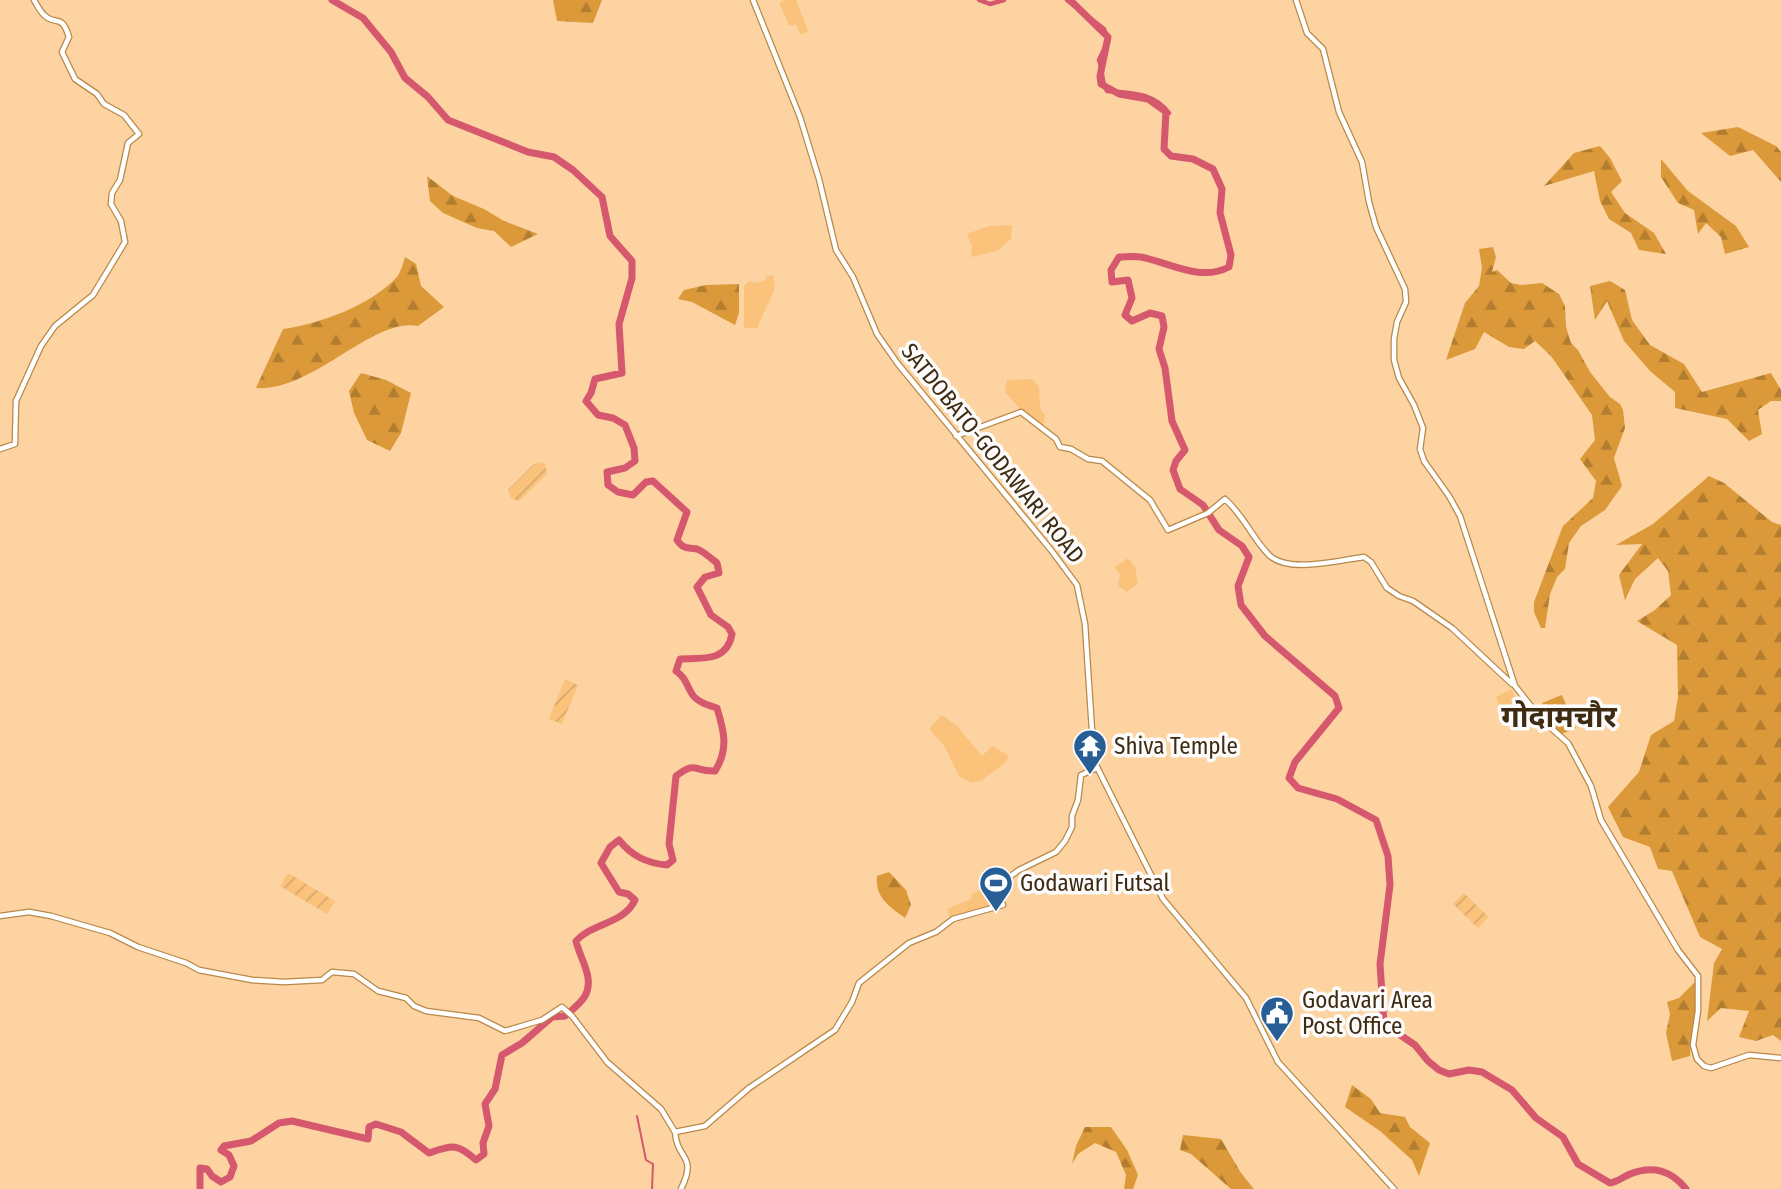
<svg xmlns="http://www.w3.org/2000/svg" width="1781" height="1189" font-family="'Fira Sans Condensed','Noto Sans Devanagari',sans-serif">
	<defs>
		<pattern id="industrial-furrows" width="10" height="10" patternUnits="userSpaceOnUse" patternTransform="scale(1.75)"><rect width="10" height="10" fill="#fbc27c"/><path d="M-1 1l2-2M0 10L10 0M9 11l2-2" fill="none" stroke="#d8a76a"/></pattern>
		<pattern id="forest-firs" width="22" height="20" patternUnits="userSpaceOnUse" patternTransform="scale(1.75)"><rect width="22" height="20" fill="#db993a"/><path d="M5 1l3.5 6h-7zM16 11l3.5 6h-7z" fill="#b37d2f"/></pattern>
	</defs>
	<rect width="100%" height="100%" fill="#fcd3a1"/>
	<path fill="#fbc27c" d="M 784,0 L 796,0 L 808,31 L 801,35 L 796,25 L 789,25 L 779,3 Z
		M 1012,225 L 1011,239 L 997,251 L 971,257 L 972,246 L 967,234 L 989,226 Z
		M 773,275 L 775,288 L 757,328 L 744,328 L 744,286 L 750,281 L 754,283 L 766,280 L 766,276 Z
		M 1032,379 L 1039,387 L 1040,408 L 1045,416 L 1044,422 L 1041,425 L 1022,411 L 1005,392 L 1007,380 Z
		M 1128,558 L 1135,567 L 1138,584 L 1127,592 L 1118,586 L 1120,575 L 1115,567 Z
		M 1511,689 L 1518,703 L 1524,700 L 1526,704 L 1523,706 L 1529,716 L 1506,722 L 1496,697 Z
		M 942,715 L 957,726 L 982,756 L 992,746 L 1009,756 L 1004,764 L 980,781 L 971,783 L 959,776 L 945,747 L 929,729 Z
		M 994,888 L 1001,905 L 950,919 L 947,909 L 971,899 L 972,894 L 980,890 L 987,891 Z"/>
	<path fill="url(#industrial-furrows)" d="M 539,462 L 545,464 L 547,474 L 519,501 L 511,498 L 508,490 L 534,464 Z
		M 565,679 L 578,685 L 562,724 L 549,719 Z
		M 288,873 L 335,901 L 327,914 L 280,886 Z
		M 1464,893 L 1489,917 L 1478,928 L 1453,904 Z"/>
	<path fill="#db993a" d="M 1562,695 L 1576,728 L 1559,735 L 1542,703 Z"/>
	<path fill="url(#forest-firs)" d="M 553,0 L 602,0 L 593,23 L 557,21 Z
		M 1738,127 L 1776,146 L 1781,152 L 1781,182 L 1753,150 L 1730,156 L 1701,133 Z
		M 1600,146 L 1610,158 L 1622,181 L 1611,192 L 1625,213 L 1654,233 L 1666,254 L 1639,250 L 1631,233 L 1609,219 L 1600,201 L 1594,171 L 1544,186 L 1574,153 Z
		M 1661,159 L 1688,191 L 1736,226 L 1749,247 L 1725,254 L 1721,237 L 1706,223 L 1698,234 L 1694,210 L 1678,203 L 1661,177 Z
		M 427,176 L 453,196 L 484,209 L 504,221 L 538,234 L 511,247 L 494,231 L 477,228 L 443,213 L 430,201 Z
		M 1493,247 L 1496,257 L 1492,272 L 1497,270 L 1511,283 L 1521,285 L 1542,283 L 1559,294 L 1565,306 L 1566,327 L 1571,343 L 1578,350 L 1590,372 L 1610,397 L 1620,404 L 1623,410 L 1625,428 L 1614,458 L 1622,486 L 1605,510 L 1581,526 L 1569,543 L 1565,569 L 1557,577 L 1550,594 L 1545,628 L 1541,628 L 1534,612 L 1534,602 L 1563,526 L 1593,498 L 1596,481 L 1580,459 L 1595,440 L 1592,415 L 1551,356 L 1535,341 L 1524,349 L 1509,347 L 1484,332 L 1475,349 L 1446,360 L 1465,303 L 1479,286 L 1482,268 L 1479,249 Z
		M 405,257 L 416,264 L 421,286 L 444,307 L 418,326 C 372,317 313,392 256,388 L 283,329 C 320,324 371,305 397,277 C 401,272 403,263 405,257 Z
		M 1610,281 L 1625,290 L 1632,320 L 1650,345 L 1684,364 L 1702,392 L 1771,373 L 1781,390 L 1781,401 L 1771,401 L 1758,410 L 1762,434 L 1749,441 L 1727,419 L 1675,408 L 1675,392 L 1650,371 L 1624,341 L 1607,301 L 1595,320 L 1590,286 Z
		M 739,284 L 739,313 L 735,325 L 692,302 L 678,299 L 684,290 L 706,285 Z
		M 361,373 L 386,380 L 411,393 L 401,433 L 390,451 L 367,440 L 354,413 L 349,391 Z
		M 1709,476 L 1724,483 L 1772,522 L 1781,525 L 1781,1041 L 1773,1035 L 1756,1041 L 1739,1037 L 1749,1011 L 1721,1008 L 1707,1021 L 1714,963 L 1722,949 L 1700,937 L 1672,871 L 1658,869 L 1650,847 L 1623,837 L 1608,807 L 1639,772 L 1651,735 L 1674,721 L 1678,697 L 1677,645 L 1637,621 L 1655,610 L 1671,595 L 1668,571 L 1658,558 L 1635,579 L 1625,600 L 1619,575 L 1642,544 L 1616,545 L 1653,524 Z
		M 889,872 L 906,890 L 911,905 L 905,918 C 889,906 875,898 877,876 Z
		M 1697,980 L 1698,1015 L 1691,1038 L 1690,1056 L 1672,1061 L 1666,1033 L 1670,1014 L 1667,1002 L 1679,998 Z
		M 1352,1085 L 1371,1099 L 1380,1113 L 1405,1117 L 1410,1127 L 1430,1143 L 1419,1176 L 1412,1160 L 1380,1131 L 1345,1107 Z
		M 1085,1127 L 1111,1127 L 1127,1150 L 1138,1175 L 1133,1189 L 1124,1189 L 1126,1175 L 1116,1152 L 1095,1143 L 1078,1154 L 1072,1164 L 1076,1146 Z
		M 1183,1135 L 1221,1139 L 1241,1173 L 1254,1189 L 1231,1189 L 1191,1154 L 1180,1150 Z"/>
	<g fill="none" stroke-linecap="round" stroke-linejoin="round">
		<path stroke="#d6586e" stroke-width="2" d="M 637,1116 L 646,1160 L 653,1164 L 652,1189"/>
		<path stroke="#d6586e" stroke-width="4.5" d="M 979,0 L 990,4 L 1004,0
			M 1067,0 L 1104,29 L 1108,41 L 1099,60 C 1103,70 1101,83 1107,91 C 1130,93 1153,92 1169,113"/>
		<path stroke="#d6586e" stroke-width="7" d="M 1070,0 L 1108,37 L 1100,76 L 1101,84 L 1119,94 L 1148,99 L 1166,112 L 1164,149 L 1171,156 L 1193,159 L 1213,169 L 1222,189 L 1220,213 L 1231,255 L 1229,267 C 1200,282 1171,263 1141,257 C 1134,256 1126,257 1119,257 L 1111,270 L 1112,282 L 1128,280 L 1132,298 L 1125,315 L 1132,321 L 1150,313 L 1162,316 L 1164,327 L 1159,349 L 1165,368 L 1172,421 L 1185,450 L 1176,461 L 1173,470 L 1180,489 L 1203,505 L 1219,530 L 1242,546 L 1249,557 L 1238,586 L 1241,605 L 1265,636 L 1335,696 L 1339,708 L 1295,762 L 1289,778 L 1298,788 L 1337,799 L 1376,820 L 1388,856 L 1390,885 L 1380,964 L 1384,1024 L 1415,1045 L 1428,1061 L 1439,1070 L 1449,1074 L 1469,1070 L 1482,1072 L 1512,1090 L 1536,1118 L 1563,1137 L 1578,1164 L 1610,1183 C 1617,1182 1623,1177 1630,1174 C 1653,1165 1671,1170 1686,1189
			M 200,1189 L 200,1168 L 207,1169 L 212,1176 L 221,1182 L 230,1177 L 234,1166 L 229,1155 L 221,1150 L 224,1146 L 251,1141 L 279,1123 L 292,1121 L 368,1139 L 369,1127 L 376,1124 L 401,1132 L 429,1153 C 453,1145 457,1143 476,1160 L 484,1154 L 483,1143 L 489,1126 L 485,1104 L 495,1089 L 502,1055 L 522,1043 L 552,1017 L 565,1016 C 571,1011 581,1003 585,996 C 595,978 580,959 576,941 C 592,923 624,924 635,900 L 628,894 L 619,892 L 601,863 L 610,847 L 619,840 C 632,856 646,863 667,865 L 673,860 L 669,844 L 676,776 C 698,760 693,772 715,771 C 729,749 724,731 717,708 C 708,705 697,702 692,694 C 686,684 686,678 676,671 L 680,659 C 703,658 727,662 732,634 L 728,627 L 711,615 L 697,587 L 705,577 L 719,573 L 717,563 C 712,559 703,551 697,549 C 687,547 684,550 677,540 L 687,512 L 653,481 L 646,482 L 633,495 L 618,492 L 608,485 L 607,472 L 625,468 L 635,461 L 634,448 L 625,425 L 613,418 L 598,415 L 586,401 L 591,393 L 595,379 L 622,373 L 619,324 L 632,278 L 632,261 L 610,236 L 602,197 L 573,170 L 554,157 L 528,152 L 448,120 L 428,97 L 405,78 L 391,52 L 363,18 L 332,0"/>
		<g stroke="#b88849" stroke-width="7">
			<path id="secondary" d="M 753,0 L 800,117 L 819,179 L 836,250 L 853,277 L 877,334 L 898,364 L 1051,550 L 1077,585 L 1085,624 L 1094,761 L 1163,899 L 1246,998 L 1278,1062 L 1394,1189
				M 1296,0 L 1307,33 L 1323,49 L 1339,112 L 1362,162 L 1369,202 L 1376,227 L 1405,289 L 1406,302 L 1397,322 L 1394,339 L 1394,360 L 1399,378 L 1414,405 L 1423,428 L 1420,449 L 1424,461 L 1449,496 L 1460,516 L 1515,686 L 1542,720 L 1568,743 L 1591,786 L 1601,820 L 1678,950 L 1698,976 L 1698,1011 L 1693,1045 L 1697,1059 L 1704,1066 L 1711,1068 L 1749,1055 L 1781,1058
				M 956,436 L 1021,412 L 1056,439 L 1060,447 L 1071,449 L 1088,459 L 1102,461 L 1150,500 L 1168,530 L 1208,513 L 1225,499 C 1245,517 1252,538 1269,555 C 1288,574 1339,560 1364,557 L 1371,562 L 1387,588 L 1399,596 L 1413,601 L 1452,628 L 1512,684
				M 0,449 L 15,444 L 16,401 L 41,346 L 55,326 L 93,295 L 125,242 L 121,221 L 111,204 L 112,193 L 120,180 L 128,143 L 139,134 L 124,115 L 104,104 L 97,94 L 75,79 L 62,52 L 69,37 C 61,12 57,27 44,15 C 40,11 37,5 34,0
				M 0,916 L 29,912 L 51,916 L 110,933 L 138,947 L 186,963 L 199,970 L 252,980 L 284,982 L 322,980 L 332,972 L 354,974 L 378,991 L 406,998 L 414,1006 L 426,1011 L 479,1018 L 505,1031 L 542,1020 L 562,1007 L 572,1016 L 607,1062 L 661,1109 L 675,1132
				M 681,1189 C 698,1154 677,1161 675,1132 L 705,1126 L 749,1088 L 835,1030 L 852,1002 L 859,983 L 909,943 L 936,932 L 953,919 L 1003,905 L 995,887 L 1019,870 L 1056,852 L 1065,841 L 1072,827 L 1072,816 L 1078,800 L 1081,775 L 1097,768"/>
		</g>
		<use href="#secondary" stroke="#fff" stroke-width="4.5"/>
	</g>
	<defs>
		<g id="temple-pin" transform="scale(1.75)"><path d="M0 17L-7.5 6A9.5 9.5 0 1 1 7.5 6Z" fill="#275e96" stroke="#fcfcfc"/><path d="M0-6L5-2H3V0L6.5 2.5H4V6H1.5V3h-3V6H-4V2.5H-6.5L-3 0V-2H-5Z" fill="#fff"/></g>
		<g id="stadium-pin" transform="scale(1.75)"><path d="M0 17L-7.5 6A9.5 9.5 0 1 1 7.5 6Z" fill="#275e96" stroke="#fcfcfc"/><path d="M0-5a6.5 5 0 1 0 0 10a6.5 5 0 1 0 0-10ZM-3.5-1.8h7v3.6h-7Z" fill="#fff"/></g>
		<g id="civic-pin" transform="scale(1.75)"><path d="M0 17L-7.5 6A9.5 9.5 0 1 1 7.5 6Z" fill="#275e96" stroke="#fcfcfc"/><path d="M-.6-6.5H3V-4.5H.6V-3L4-1V1h2V6H-6V1h2V-1L-.6-3ZM-1.2 2.5V6h2.4V2.5Z" fill="#fff"/></g>
	</defs>
	<g fill-rule="evenodd">
		<use href="#temple-pin" x="1090" y="746"/>
		<use href="#stadium-pin" x="996" y="883"/>
		<use href="#civic-pin" x="1277" y="1013"/>
	</g>
	<g text-anchor="middle" stroke-width="7" stroke-linejoin="round" paint-order="stroke">
		<g font-size="23" fill="#3f2b11" stroke="#fcfcfc">
			<text transform="translate(993 453) rotate(51)" y="8">SATDOBATO-GODAWARI ROAD</text>
		</g>
		<g font-size="23" fill="#3f2b11" stroke="#fcfcfc" text-anchor="start">
			<text x="1114" y="754">Shiva Temple</text>
			<text x="1020" y="891">Godawari Futsal</text>
			<text x="1302" y="1008">Godavari Area<tspan x="1302" dy="26">Post Office</tspan></text>
		</g>
		<g font-size="30" font-weight="bold" fill="#3f2b11" stroke="#fcfcfc">
			<text x="1559" y="727">गोदामचौर</text>
		</g>
	</g>
</svg>
